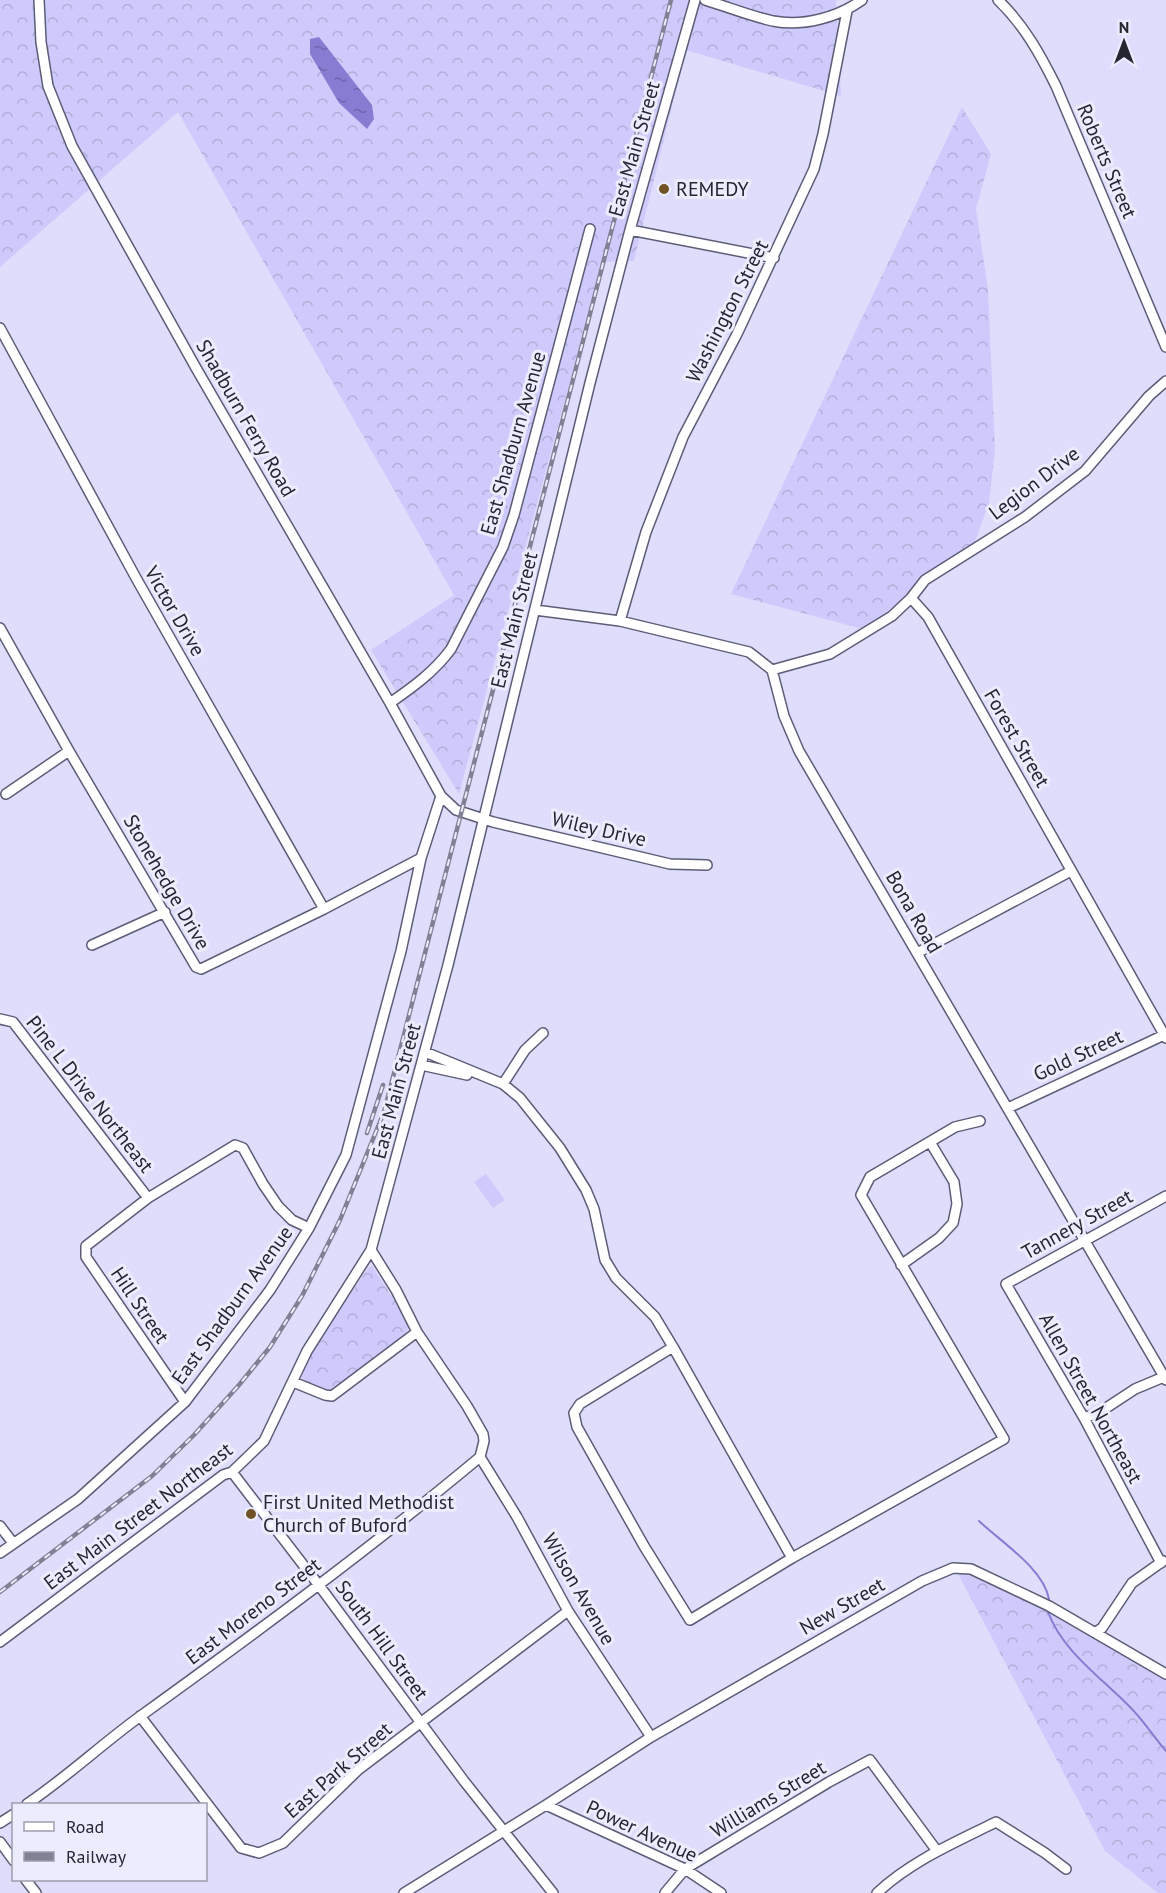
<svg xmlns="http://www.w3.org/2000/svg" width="1166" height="1893" font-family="'PT Sans',sans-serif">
	<defs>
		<pattern id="forest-crowns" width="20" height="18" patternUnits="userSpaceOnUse" patternTransform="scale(1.5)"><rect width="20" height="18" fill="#cecbfc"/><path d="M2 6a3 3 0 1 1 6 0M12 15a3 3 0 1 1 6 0" fill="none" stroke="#b1aed8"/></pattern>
		<pattern id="water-ripples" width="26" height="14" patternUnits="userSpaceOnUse" patternTransform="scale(1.5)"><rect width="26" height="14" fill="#867dd3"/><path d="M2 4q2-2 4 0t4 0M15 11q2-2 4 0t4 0" fill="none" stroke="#6d66ac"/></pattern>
	</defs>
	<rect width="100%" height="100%" fill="#deddfc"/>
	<path fill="url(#forest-crowns)" d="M 0,0 L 836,0 L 841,96 L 686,50 L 634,261 L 602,262 L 459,794 L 371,650 L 454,595 L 178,112 L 0,267 Z
		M 962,107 L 991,154 L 976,209 L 988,289 L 995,450 L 989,503 L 972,549 L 863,629 L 731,594 Z
		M 372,1266 L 409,1323 L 406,1336 L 330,1393 L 305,1384 L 302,1378 L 306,1365 L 318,1342 L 368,1268 Z
		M 957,1572 L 982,1572 L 1166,1673 L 1166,1893 L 1158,1893 L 1105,1851 Z"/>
	<path fill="#cecbfc" d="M 486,1174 L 505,1200 L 493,1208 L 474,1182 Z"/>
	<path fill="url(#water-ripples)" d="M 319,37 L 372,105 L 374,119 L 367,129 L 339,103 L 310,54 L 310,39 Z"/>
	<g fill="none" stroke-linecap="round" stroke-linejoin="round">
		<path stroke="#867dd3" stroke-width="2" d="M 979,1521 C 1001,1542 1043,1568 1049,1599
			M 1048,1612 C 1062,1650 1099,1676 1127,1704 C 1142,1718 1153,1736 1166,1751"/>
		<g stroke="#5d5c77" stroke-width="12">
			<path id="minor" d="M 39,0 L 41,42 L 48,86 L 72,146 L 196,368 L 390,703 L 441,796 L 456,810 L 493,822 L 670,864 L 707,865
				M 705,0 C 728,7 750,16 773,21 C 804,27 838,17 862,0
				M 998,0 C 1024,25 1040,54 1056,86 L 1166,347
				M 630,230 L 774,258
				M 0,328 L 136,578 L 324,909
				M 911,598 L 925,580 L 1025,517 L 1085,471 L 1149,396 L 1166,381
				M 535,610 L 620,621 L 749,652 L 772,670 L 784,716 L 799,751 L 1166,1380
				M 620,621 L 646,532 L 683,437 L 737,334 L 814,169 L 823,134 L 847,11
				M 0,628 L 69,751 L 196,967 L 201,969 L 324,909 L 421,858
				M 772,670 L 830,654 L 892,616 L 911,598 L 928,617 L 1166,1038
				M 390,703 C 413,687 434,672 451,649 L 503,547 L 514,515 L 590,229
				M 6,794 L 69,751
				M 92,945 L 165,912
				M 917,953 L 1071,871
				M 0,1019 L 13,1022 L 148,1198
				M 425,1052 L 503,1084 L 520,1098 L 560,1148 L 586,1190 L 594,1209 L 605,1260 L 616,1278 L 655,1317 L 673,1347 L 792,1558 L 1004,1439 L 861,1195 L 870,1177 L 955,1127 L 980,1121
				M 421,1065 L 467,1075
				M 503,1084 L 525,1050 L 543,1033
				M 1008,1108 L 1164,1035
				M 901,1265 L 939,1238 L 953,1223 L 957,1204 L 954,1182 L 930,1142
				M 673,1347 L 580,1404 L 574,1413 L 577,1427 L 644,1546 L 690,1620 L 792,1558
				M 293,1382 L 325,1395 L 332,1396 L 417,1332
				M 185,1402 L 86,1257 L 86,1246 L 148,1198 L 235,1145 L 243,1148 L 263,1184 L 278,1206 L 292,1220 L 309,1228
				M 1084,1418 L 1100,1412 L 1135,1389 L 1166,1376
				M 480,1457 L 517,1517 L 568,1611 L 651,1737
				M 232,1472 L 324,1592 L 464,1781 L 553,1893
				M 0,1526 L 13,1543
				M 0,1553 L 78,1499 L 185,1402 L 270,1290 L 309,1228 L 346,1155 L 401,951 L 421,858 L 441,796
				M 1161,1563 L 1084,1418 L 1006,1284 L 1166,1196
				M 1096,1632 L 1102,1628 L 1132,1583 L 1163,1561
				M 0,1642 L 223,1475 L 232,1472 L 264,1441 L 307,1351 L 371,1250 L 448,965 L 590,383 L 630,230 L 695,0
				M 140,1716 L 241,1848 L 259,1853 L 283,1843 L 358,1770 L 568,1611
				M 27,1804 C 67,1777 103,1743 142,1715 C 257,1632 371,1548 480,1457 L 484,1441 L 483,1434 L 467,1406 L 417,1332 L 396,1290 L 371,1250
				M 546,1805 L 685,1869 L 721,1893
				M 0,1823 L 14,1814
				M 0,1842 L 14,1861
				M 26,1880 L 36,1893
				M 404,1893 L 546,1805 L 651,1737 L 922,1581 L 953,1568 L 971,1569 L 1049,1606 L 1166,1674
				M 665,1893 L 685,1869 L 829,1782 L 870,1760 L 937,1851
				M 877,1893 C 911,1861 954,1843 996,1822 L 1045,1853 L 1066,1869"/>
		</g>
		<use href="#minor" stroke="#fff" stroke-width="9"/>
		<g stroke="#818095" stroke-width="4.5">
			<path id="rail" d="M 367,1133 L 383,1085
				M 0,1592 L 152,1476 L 194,1435 L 239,1385 L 270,1347 L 302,1296 L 340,1220 L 384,1112 L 671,0"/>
		</g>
		<use href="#rail" stroke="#ececff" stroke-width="2" stroke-dasharray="7" stroke-linecap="butt"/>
	</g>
	<g fill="#6f5326" stroke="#ececff" stroke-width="2">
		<circle cx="664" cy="189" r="6"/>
		<circle cx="251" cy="1514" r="6"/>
	</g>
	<g text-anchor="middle" stroke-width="6" stroke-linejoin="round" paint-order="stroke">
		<g font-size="20" fill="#262631" stroke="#ececff">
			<text transform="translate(634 149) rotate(-74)" y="7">East Main Street</text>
			<text transform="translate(1107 161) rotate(67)" y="7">Roberts Street</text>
			<text transform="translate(727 311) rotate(-63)" y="7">Washington Street</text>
			<text transform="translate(246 418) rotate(60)" y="7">Shadburn Ferry Road</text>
			<text transform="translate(513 443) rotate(-74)" y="7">East Shadburn Avenue</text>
			<text transform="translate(1034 483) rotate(-37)" y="7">Legion Drive</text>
			<text transform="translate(175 611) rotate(60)" y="7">Victor Drive</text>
			<text transform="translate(514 620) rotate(-76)" y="7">East Main Street</text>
			<text transform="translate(1017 738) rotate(60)" y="7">Forest Street</text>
			<text transform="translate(599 829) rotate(13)" y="7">Wiley Drive</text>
			<text transform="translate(167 882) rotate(60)" y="7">Stonehedge Drive</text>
			<text transform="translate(914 912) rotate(60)" y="7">Bona Road</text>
			<text transform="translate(1078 1055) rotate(-25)" y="7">Gold Street</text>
			<text transform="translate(396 1091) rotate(-75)" y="7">East Main Street</text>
			<text transform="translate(90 1094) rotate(52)" y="7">Pine L Drive Northeast</text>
			<text transform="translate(1077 1224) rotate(-29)" y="7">Tannery Street</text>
			<text transform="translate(140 1305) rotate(56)" y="7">Hill Street</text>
			<text transform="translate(232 1305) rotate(-54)" y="7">East Shadburn Avenue</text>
			<text transform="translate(1091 1398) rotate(61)" y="7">Allen Street Northeast</text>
			<text transform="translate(138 1516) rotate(-37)" y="7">East Main Street Northeast</text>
			<text transform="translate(579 1589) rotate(60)" y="7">Wilson Avenue</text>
			<text transform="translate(842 1606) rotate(-30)" y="7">New Street</text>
			<text transform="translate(253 1611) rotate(-37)" y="7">East Moreno Street</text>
			<text transform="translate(382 1640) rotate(54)" y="7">South Hill Street</text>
			<text transform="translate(338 1770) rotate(-41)" y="7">East Park Street</text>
			<text transform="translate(768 1799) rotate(-31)" y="7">Williams Street</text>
			<text transform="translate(642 1831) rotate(25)" y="7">Power Avenue</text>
		</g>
		<g font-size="20" fill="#262631" stroke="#ececff" text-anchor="start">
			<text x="676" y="196">REMEDY</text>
			<text x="263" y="1509">First United Methodist<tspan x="263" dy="23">Church of Buford</tspan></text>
		</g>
	</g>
	<rect x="12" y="1803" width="195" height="78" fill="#ececff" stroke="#9d9dad" stroke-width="1.5"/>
	<rect x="24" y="1822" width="30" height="9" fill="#ffffff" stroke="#9d9dad" stroke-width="1.5"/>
	<text x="66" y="1833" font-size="18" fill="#262631">Road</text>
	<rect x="24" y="1852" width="30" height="9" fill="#818095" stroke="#9d9dad" stroke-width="1.5"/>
	<text x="66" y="1863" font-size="18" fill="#262631">Railway</text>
	<g transform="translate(1124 42)" stroke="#ececff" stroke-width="4.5" paint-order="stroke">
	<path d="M0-4.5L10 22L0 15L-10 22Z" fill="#262631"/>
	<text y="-9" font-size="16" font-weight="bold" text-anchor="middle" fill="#262631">N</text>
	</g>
</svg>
